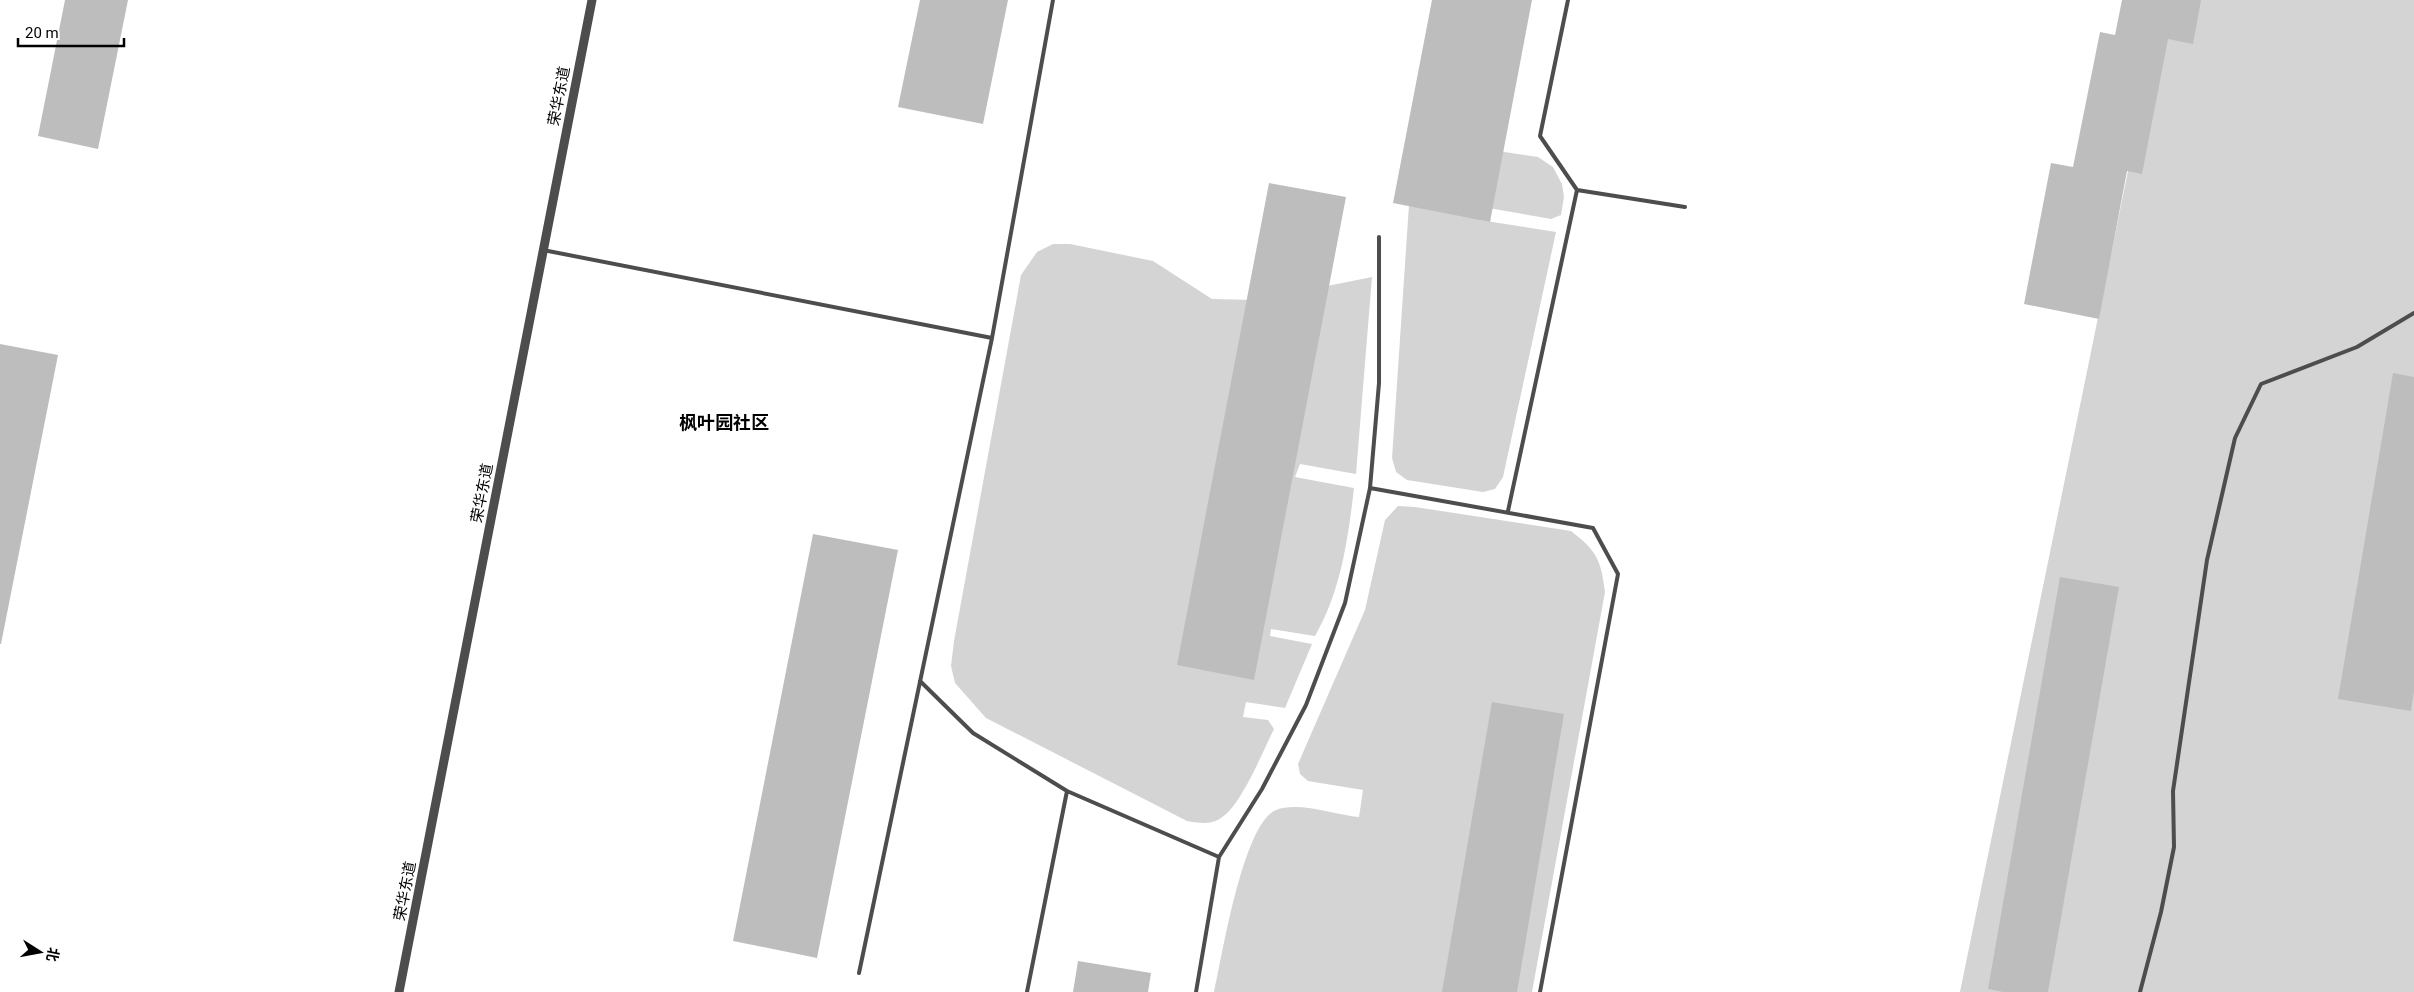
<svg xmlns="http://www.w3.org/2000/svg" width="2414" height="992" font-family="Roboto,'Noto Sans SC',sans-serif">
	<rect width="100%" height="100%" fill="#fff"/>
	<path fill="#d4d4d4" d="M 2163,0 L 2414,0 L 2414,992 L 1960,992 Z
		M 1432,141 L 1538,157 L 1553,167 L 1562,184 L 1564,197 L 1561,215 L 1551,219 L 1483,207 L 1480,220 L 1556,232 L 1503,477 L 1495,489 L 1483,492 L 1407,480 L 1396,472 L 1392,458 L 1412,160 Z
		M 1053,244 L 1070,244 L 1153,261 L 1212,299 L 1257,300 L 1372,277 L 1356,474 L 1300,464 L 1295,477 L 1354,488 C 1348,539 1341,591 1315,636 L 1271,629 L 1270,636 L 1312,644 L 1285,708 L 1246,702 L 1243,717 L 1268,720 L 1274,729 C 1263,751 1241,806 1221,818 C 1212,825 1198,823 1187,821 L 986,718 L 955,683 L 951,666 L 954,641 L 1021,275 L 1037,252 Z
		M 1398,506 L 1415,507 L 1571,531 C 1597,551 1601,560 1605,592 L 1532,992 L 1214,992 C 1222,957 1243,823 1276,810 C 1298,801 1336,815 1359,817 L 1363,790 L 1308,781 L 1300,774 L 1298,764 L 1365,610 L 1385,520 Z"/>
	<path fill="#bdbdbd" d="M 65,0 L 128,0 L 98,149 L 38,136 Z
		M 920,0 L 1008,0 L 983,124 L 898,107 Z
		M 1432,0 L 1532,0 L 1490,222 L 1393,203 Z
		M 2122,0 L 2201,0 L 2193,44 L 2168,39 L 2142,174 L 2127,171 L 2099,319 L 2024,304 L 2051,163 L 2073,167 L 2100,32 L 2115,35 Z
		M 1269,183 L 1346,197 L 1254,680 L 1177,665 Z
		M 0,344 L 58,355 L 1,644 L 0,644 Z
		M 2393,373 L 2414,377 L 2414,691 L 2411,711 L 2338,699 Z
		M 813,534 L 898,550 L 817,958 L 733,941 Z
		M 2060,577 L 2119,587 L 2048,992 L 2003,992 L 1988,989 Z
		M 1492,702 L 1564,714 L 1517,992 L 1442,992 Z
		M 1078,961 L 1151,973 L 1148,992 L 1073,992 Z"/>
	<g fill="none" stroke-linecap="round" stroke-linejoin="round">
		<path stroke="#4d4d4d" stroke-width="4" d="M 1568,0 L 1540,136 L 1577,190
			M 543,250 L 992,338
			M 1370,488 L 1593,528 L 1618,574 L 1540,992
			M 1508,511 L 1577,190 L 1685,207
			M 920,681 L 973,733 L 1067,791 L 1219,857
			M 859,973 L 992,338 L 1053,0
			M 1027,992 L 1067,791
			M 1196,992 L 1219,857 L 1262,789 L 1306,705 L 1345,603 L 1370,488 L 1379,383 L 1379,237
			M 2140,992 L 2161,912 L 2174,847 L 2173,791 L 2207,560 L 2235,438 L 2261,384 L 2357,347 L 2414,313"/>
		<path stroke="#4d4d4d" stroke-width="9" d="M 399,992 L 592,0"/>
	</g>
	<g text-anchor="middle" stroke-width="4" stroke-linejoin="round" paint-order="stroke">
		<g font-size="15" fill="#000" stroke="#fff">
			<text transform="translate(559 96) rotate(-79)" y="5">荣华东道</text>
			<text transform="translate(482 493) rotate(-79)" y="5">荣华东道</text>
			<text transform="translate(405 891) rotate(-79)" y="5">荣华东道</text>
		</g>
		<g font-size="18" font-weight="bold" fill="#000" stroke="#fff">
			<text x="724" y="429">枫叶园社区</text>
		</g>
	</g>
	<g transform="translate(40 952) rotate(101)" stroke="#ffffff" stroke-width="4" paint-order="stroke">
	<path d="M0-4L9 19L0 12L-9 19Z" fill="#000000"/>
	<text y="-8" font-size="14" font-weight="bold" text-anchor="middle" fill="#000000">北</text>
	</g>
	<path d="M18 38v8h106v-8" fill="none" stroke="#000000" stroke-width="2.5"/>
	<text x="25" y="38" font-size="15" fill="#000000" stroke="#ffffff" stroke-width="4" paint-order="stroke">20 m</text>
</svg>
